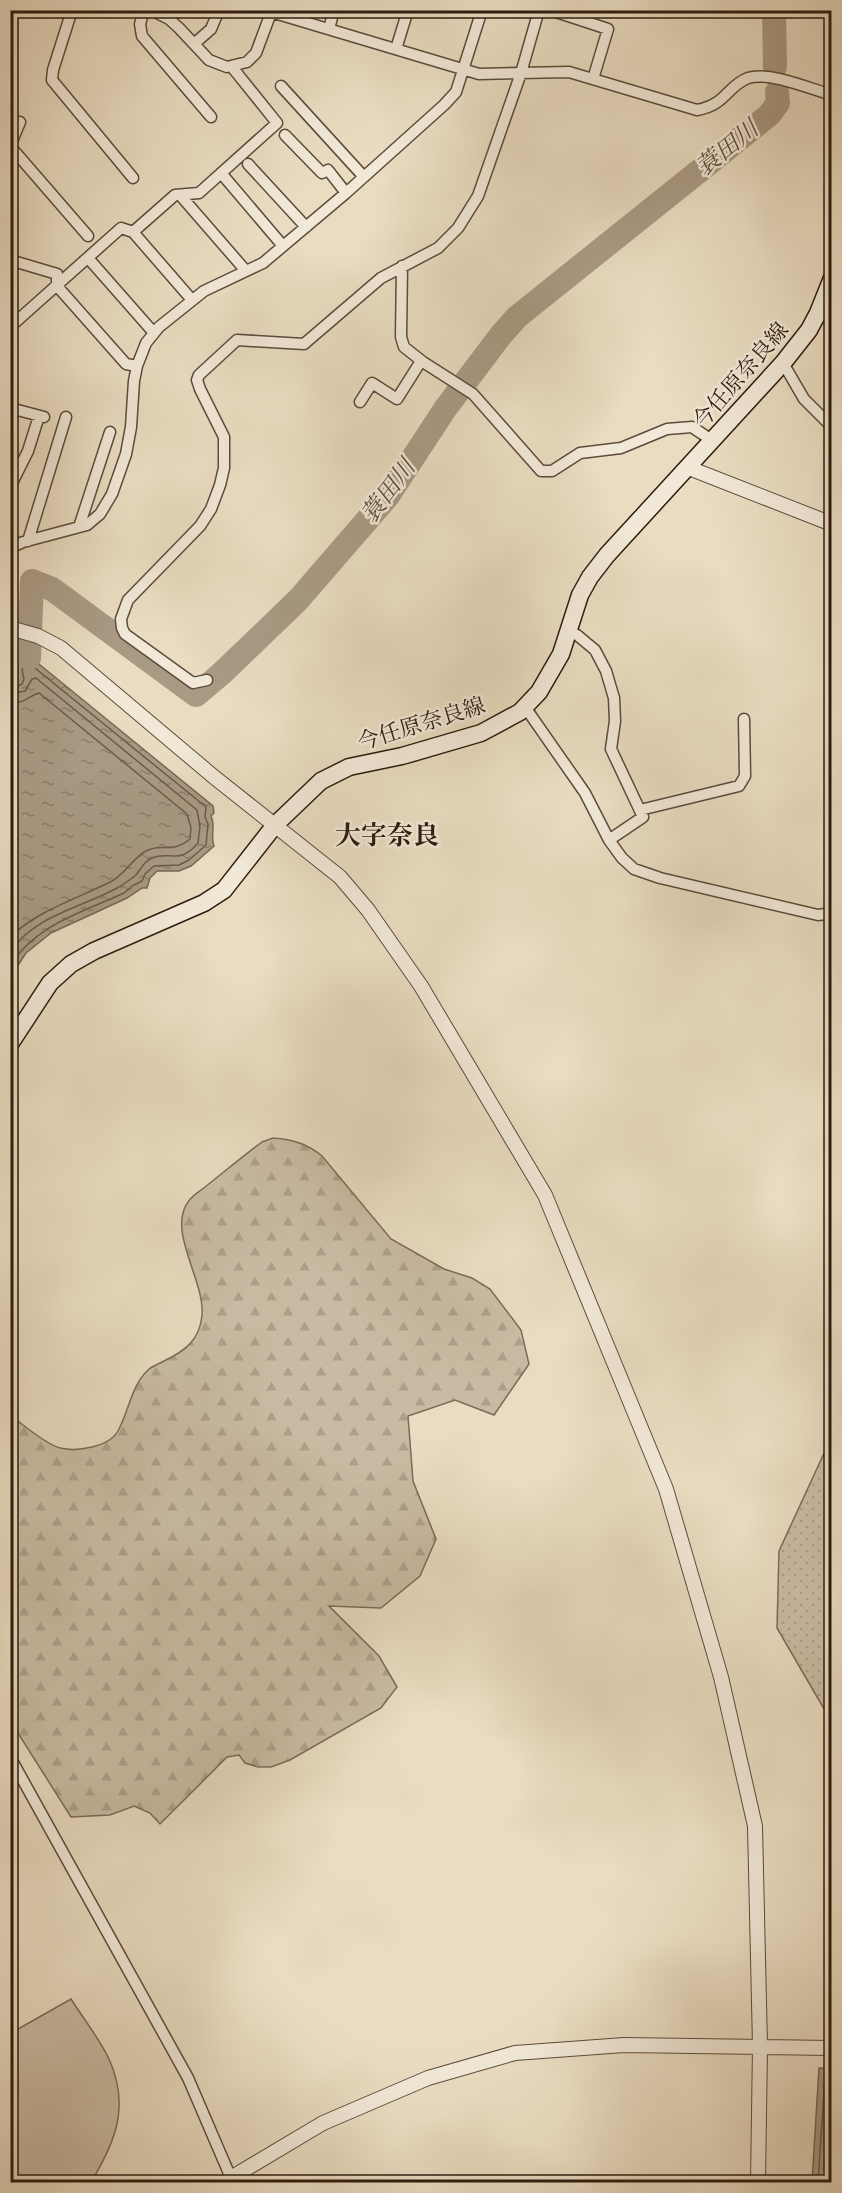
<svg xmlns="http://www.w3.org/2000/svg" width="842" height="2193" font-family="'EB Garamond','Noto Serif JP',serif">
	<defs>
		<pattern id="green-dots" width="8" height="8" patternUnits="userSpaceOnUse" patternTransform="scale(1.5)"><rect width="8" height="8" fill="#c9bba3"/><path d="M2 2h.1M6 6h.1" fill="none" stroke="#ada08b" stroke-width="1.8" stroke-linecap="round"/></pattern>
		<pattern id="forest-firs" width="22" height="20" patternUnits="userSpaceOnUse" patternTransform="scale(1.5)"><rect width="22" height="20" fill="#c9bba3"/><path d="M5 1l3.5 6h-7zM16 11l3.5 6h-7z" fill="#ada08b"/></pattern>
		<pattern id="water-ripples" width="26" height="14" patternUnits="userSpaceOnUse" patternTransform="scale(1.5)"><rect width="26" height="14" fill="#a99a84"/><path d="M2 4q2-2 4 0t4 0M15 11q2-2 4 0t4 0" fill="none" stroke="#8a7d6a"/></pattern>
	</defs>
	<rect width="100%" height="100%" fill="#e9dcc1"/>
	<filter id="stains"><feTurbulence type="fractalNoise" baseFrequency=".00333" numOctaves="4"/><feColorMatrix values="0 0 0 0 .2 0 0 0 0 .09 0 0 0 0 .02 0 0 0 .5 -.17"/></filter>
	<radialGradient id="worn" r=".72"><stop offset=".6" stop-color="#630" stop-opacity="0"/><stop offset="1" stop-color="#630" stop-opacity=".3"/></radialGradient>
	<path fill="url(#green-dots)" stroke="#7b6b58" stroke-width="1.5" d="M 831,1438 L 832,1721 L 831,1721 L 777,1628 L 779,1551 Z"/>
	<path fill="url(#forest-firs)" stroke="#7b6b58" stroke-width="1.5" d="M 273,1138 C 292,1139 308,1144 322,1156 L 391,1239 L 444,1269 L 472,1278 L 490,1289 L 521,1330 L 529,1364 L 494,1415 L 455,1400 L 408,1416 L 413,1481 L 436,1539 L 420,1576 L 381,1608 L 329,1606 L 379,1656 L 397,1687 L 381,1708 L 290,1760 L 271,1767 L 258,1767 L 245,1763 L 239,1755 L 227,1757 L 160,1824 L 150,1813 L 134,1806 L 110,1815 L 71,1817 L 11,1722 L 11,1415 C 21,1424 48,1445 60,1448 C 77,1452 109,1447 118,1431 C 129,1411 131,1386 148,1370 C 152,1366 159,1364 164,1361 C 185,1351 200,1340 202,1315 C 205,1281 167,1231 188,1202 C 191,1196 200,1191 205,1187 C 224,1172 243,1156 262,1142 Z"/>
	<path fill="#c9bba3" stroke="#7b6b58" stroke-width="1.5" d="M 71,1999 C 83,2018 99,2038 109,2059 C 130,2106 116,2141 91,2182 L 11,2182 L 11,2033 Z"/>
	<path fill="url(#water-ripples)" stroke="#776755" stroke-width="1.5" d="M 22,637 L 34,641 L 34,660 L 213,806 L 214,813 L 211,816 C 216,826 210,836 214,846 L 191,866 L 179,871 L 157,871 L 150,878 L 147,888 L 142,888 L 127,898 L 51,933 L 26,953 L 11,976 L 10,680 L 18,680 L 14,670 L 25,654 Z
		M 819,2068 L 831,2069 L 831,2182 L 812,2182 Z"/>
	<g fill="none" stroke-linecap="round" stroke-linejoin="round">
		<path stroke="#6b5a49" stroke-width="1.5" d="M 10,686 L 18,686 L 22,684 L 24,679 L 22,670 L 26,664 L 30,664 L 206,807 L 205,817 L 208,824 L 206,845 L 189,860 L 179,865 L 154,866 L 145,874 L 142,881 L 132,886 L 124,893 C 80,913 38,924 10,965
			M 10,694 L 25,691 L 32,679 L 36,678 L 197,810 L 200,826 L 198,843 C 178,866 171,850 152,858 C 144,861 141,869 136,875 C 134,877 121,886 117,888 C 81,908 35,915 10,952
			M 10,703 C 28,703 29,695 39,693 L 187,814 L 191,828 L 190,839 C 170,855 163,842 146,851 C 133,858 126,873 112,881 C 77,899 40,909 10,937
			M 818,2182 L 825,2077 L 832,2075
			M 826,2182 L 832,2087"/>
		<path stroke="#a99a84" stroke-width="24" d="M 774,10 L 775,67
			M 29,658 L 32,581 L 52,589 L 196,695 L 221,674 L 298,600 L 388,496 L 445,409 L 501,335 L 517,317 L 769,115 L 778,103 L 777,92"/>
		<g stroke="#5c4b3b" stroke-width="13">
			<path id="minor" d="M 72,10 L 53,70 L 52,80 L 133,178
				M 144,10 L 140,24 L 142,36 L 211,117
				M 151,10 L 169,19 L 179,28 L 209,60 L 227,67 L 247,62 L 256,53 L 272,10
				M 550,10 L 608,29 L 593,79
				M 271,12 L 479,74 L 569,72 L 697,110 C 726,105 727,86 748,78 C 769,71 811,89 832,95
				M 10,15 L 12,10
				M 329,29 L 334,10
				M 195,43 L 211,29 L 219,10
				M 396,49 L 408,10
				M 281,86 L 364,177
				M 285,135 L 322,173 L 328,170 L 346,193
				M 10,146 L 88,236
				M 10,146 L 20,122
				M 248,164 L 306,227
				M 221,173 L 283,246
				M 180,195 L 246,271
				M 133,232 L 192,300
				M 88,258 L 154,333
				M 10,260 L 57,274 L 57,286 L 126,364 L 137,366
				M 402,266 L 401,337 L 404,347 L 423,362 L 473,394 L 541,471 L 552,471 L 580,453 L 621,448 L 667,429 L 692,427 L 713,441
				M 10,327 L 121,228 L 133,232 L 175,195 L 199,193 L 277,123 L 232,67
				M 783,363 L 804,399 L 832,427
				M 360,402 L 372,383 L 397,399 L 421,361
				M 10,408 L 44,417
				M 10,487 L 28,451 L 39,416
				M 79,527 L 110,432
				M 28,541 L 66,417
				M 10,548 L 23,542 L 87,525 L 100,514 L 112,494 L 126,454 L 131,427 L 134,381 L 137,366 L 146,343 L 159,327 L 204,291 L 263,263 L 346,193 L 444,105 L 456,92 L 482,10
				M 568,631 L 577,635 L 595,650 L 606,671 L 614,698 L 615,721 L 611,749 L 643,817 L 609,840 L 622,858 L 634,869 L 660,878 L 818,915 L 832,913
				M 207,680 L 193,683 L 125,634 L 122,628 L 121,619 L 128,600 L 200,526 L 211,509 L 220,485 L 224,468 L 224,437 L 200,389 L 197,380 L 199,375 L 237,340 L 304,344 L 381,278 L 438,248 L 458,228 L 478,196 L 521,73 L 539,10
				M 525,707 L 585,793 L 609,840
				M 640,810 L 739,786 L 745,776 L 744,719
				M 10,1757 L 188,2078 L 231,2178"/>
		</g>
		<g stroke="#5c4b3b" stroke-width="16">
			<path id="tertiary" d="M 689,468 L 832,524
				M 10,628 L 38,636 L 61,648 L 214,777 L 340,877 L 368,910 L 421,986 L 545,1195 L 666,1489 L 721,1677 L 755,1826 L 760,2046 L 758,2182
				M 224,2182 L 323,2123 L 428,2078 L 515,2053 L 624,2045 L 832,2048"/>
		</g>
		<g stroke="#2d1b0e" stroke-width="19">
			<path id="secondary" d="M 10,1044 L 50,983 L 71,964 L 94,951 L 204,903 L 224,890 L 275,825 L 321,781 L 349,767 L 402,756 L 481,733 L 520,712 L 539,692 L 561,654 L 580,595 L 590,577 L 607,555 L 783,363 L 809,330 L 818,313 L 832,278"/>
		</g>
		<use href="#minor" stroke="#f1e8d7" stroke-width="10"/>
		<use href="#tertiary" stroke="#f1e8d7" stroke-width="14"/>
		<use href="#secondary" stroke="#f1e8d7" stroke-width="16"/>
	</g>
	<g text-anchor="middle" stroke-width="5" stroke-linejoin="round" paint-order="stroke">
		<g font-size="22" fill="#2d1b0e" stroke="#f1e8d7">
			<text transform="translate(740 375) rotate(-49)" y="8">今任原奈良線</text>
			<text transform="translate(421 723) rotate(-17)" y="8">今任原奈良線</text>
		</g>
		<g font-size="24" font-style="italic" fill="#5f4e3d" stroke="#f1e8d7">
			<text transform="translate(727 148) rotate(-39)" y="8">蓑田川</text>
			<text transform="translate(388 491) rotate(-53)" y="8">蓑田川</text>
		</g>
		<g font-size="26" font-weight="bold" fill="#2d1b0e" stroke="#f1e8d7">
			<text x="387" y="844">大字奈良</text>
		</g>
	</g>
	<rect width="842" height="2193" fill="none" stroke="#e9dcc1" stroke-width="36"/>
	<rect x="12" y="12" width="818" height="2169" fill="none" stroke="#2d1b0e" stroke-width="3"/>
	<rect x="18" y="18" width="806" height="2157" fill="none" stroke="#2d1b0e" stroke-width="1.5"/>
	<rect width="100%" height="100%" filter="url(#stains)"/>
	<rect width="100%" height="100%" fill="url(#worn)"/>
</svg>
